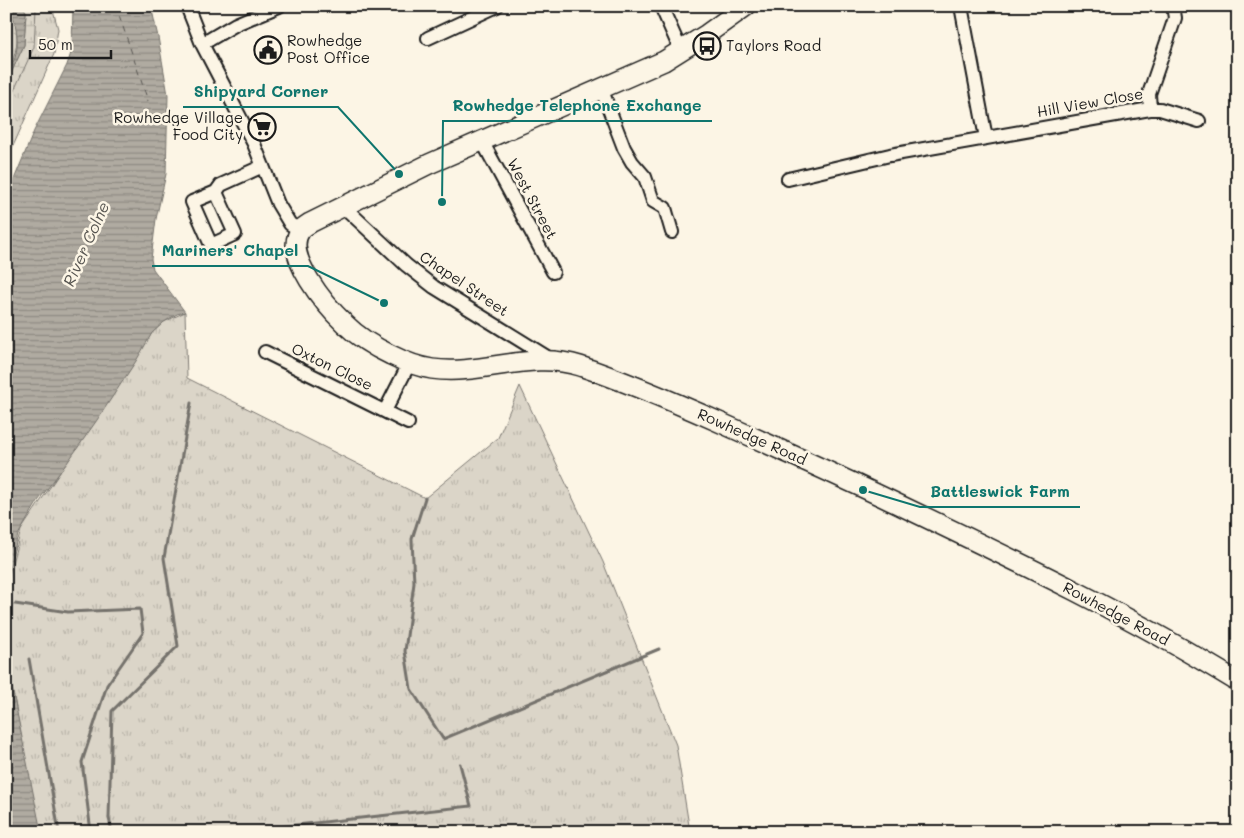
<svg xmlns="http://www.w3.org/2000/svg" width="1244" height="838" font-family="Mali,sans-serif">
	<defs>
		<pattern id="grass-tufts" width="24" height="20" patternUnits="userSpaceOnUse" patternTransform="scale(1.25)"><rect width="24" height="20" fill="#dbd5c8"/><path d="M3 7l-1-3M5 7V3M7 7l1-3M15 17l-1-3M17 17v-4M19 17l1-3" fill="none" stroke="#bbb6ab"/></pattern>
		<pattern id="wetland-marsh" width="20" height="14" patternUnits="userSpaceOnUse" patternTransform="scale(1.25)"><rect width="20" height="14" fill="#dbd5c8"/><path d="M1 5h8M5 5V1M11 12h8M15 12V8" fill="none" stroke="#bbb6ab"/></pattern>
		<pattern id="water-rules" width="6" height="5" patternUnits="userSpaceOnUse" patternTransform="scale(1.25)"><rect width="6" height="5" fill="#b0aba1"/><path d="M0 2.5h6" fill="none" stroke="#8e8a82"/></pattern>
	</defs>
	<rect width="100%" height="100%" fill="#fcf5e5"/>
	<filter id="ink" filterUnits="userSpaceOnUse"><feTurbulence type="fractalNoise" baseFrequency=".02" numOctaves="2"/><feDisplacementMap in="SourceGraphic" scale="10" xChannelSelector="R" yChannelSelector="G"/><feConvolveMatrix kernelMatrix="1 2 1 2 8 2 1 2 1" color-interpolation-filters="sRGB"/></filter>
	<g filter="url(#ink)">
		<path fill="url(#grass-tufts)" stroke="#7c7872" d="M 6,6 L 52,6 L 58,29 L 54,54 L 6,162 Z
			M 185,312 L 187,378 L 425,498 L 498,438 L 520,386 L 603,562 L 676,745 L 690,832 L 39,832 L 6,655 L 6,595 L 10,571 L 21,530 L 111,397 L 152,333 L 164,322 Z"/>
		<path fill="url(#wetland-marsh)" stroke="#7c7872" d="M 6,6 L 9,6 C 21,33 19,50 6,75 Z
			M 23,6 L 34,6 L 36,9 L 34,47 L 6,108 L 6,84 L 24,45 L 26,12 Z"/>
		<path fill="url(#water-rules)" stroke="#75726c" d="M 9,6 L 23,6 L 26,12 L 24,45 L 6,84 C 6,73 11,68 15,58 C 20,41 16,22 9,6 Z
			M 73,6 L 151,6 L 158,37 L 168,95 L 166,174 L 156,219 L 151,259 L 153,269 L 185,312 L 177,314 L 164,322 L 152,333 L 136,361 L 97,420 L 67,463 L 38,501 L 18,535 L 11,561 L 6,586 L 6,199 L 34,131 L 67,65 L 72,50 Z
			M 6,661 L 10,678 L 41,832 L 6,832 Z"/>
		<g fill="none" stroke-linecap="round" stroke-linejoin="round">
			<path stroke="#75726c" stroke-width="3" d="M 425,498 L 412,539 L 414,583 L 405,651 L 411,689 L 443,739 L 659,649
				M 15,604 L 68,612 L 140,609 L 143,633 L 107,685 L 82,762 L 91,832
				M 29,659 L 59,832
				M 112,832 L 109,818 L 112,711 L 178,646 L 164,558 L 191,403
				M 233,832 L 471,806 L 460,764"/>
			<path stroke="#575551" stroke-width="1" stroke-dasharray="6 5" stroke-linecap="butt" d="M 116,6 L 148,101"/>
			<g stroke="#1c1c1c" stroke-width="16">
				<path id="street" d="M 187,6 L 202,44 L 254,144 L 278,204 L 290,224 L 300,230
					M 661,6 L 681,51
					M 961,6 L 986,138
					M 428,38 L 497,6
					M 202,44 L 236,24 L 279,6
					M 601,88 L 624,148 L 632,162 L 645,177 L 653,201 L 665,208 L 672,232
					M 1150,109 L 1149,94 L 1175,18 L 1173,6
					M 482,141 L 553,272
					M 788,179 L 890,155 L 1150,109 L 1160,109 L 1199,121
					M 216,192 L 235,234 L 211,245 L 192,202 L 216,192 L 221,185 L 263,166
					M 343,206 L 406,265 L 434,287 L 552,360
					M 265,352 L 408,423
					M 385,411 L 410,362"/>
			</g>
			<g stroke="#1c1c1c" stroke-width="22">
				<path id="secondary" d="M 746,6 L 707,34 L 664,61 L 429,164 L 310,223 C 307,225 303,227 301,230 C 281,254 328,308 345,324 C 358,337 374,347 391,355 C 403,361 419,367 432,369 C 482,376 531,350 580,366 C 628,382 674,402 719,422 C 775,447 830,472 885,498 C 1004,555 1125,612 1238,682"/>
			</g>
			<use href="#street" stroke="#fcf5e5" stroke-width="12"/>
			<use href="#secondary" stroke="#fcf5e5" stroke-width="19"/>
		</g>
	</g>
	<defs>
		<g id="bus-ring" transform="scale(1.4375)"><circle r="9.5" fill="#fcf5e5" stroke="#1c1c1c" stroke-width="1.5"/><path d="M-5-6H5V4H4V6H2V4H-2V6H-4V4H-5ZM-3.5-4V0h7V-4ZM-3.5 1.2v1.5H-2V1.2ZM2 1.2v1.5H3.5V1.2Z" fill="#1c1c1c"/></g>
		<g id="civic-ring" transform="scale(1.4375)"><circle r="9.5" fill="#fcf5e5" stroke="#1c1c1c" stroke-width="1.5"/><path d="M-.6-6.5H3V-4.5H.6V-3L4-1V1h2V6H-6V1h2V-1L-.6-3ZM-1.2 2.5V6h2.4V2.5Z" fill="#1c1c1c"/></g>
		<g id="supermarket-ring" transform="scale(1.4375)"><circle r="9.5" fill="#fcf5e5" stroke="#1c1c1c" stroke-width="1.5"/><path d="M-6-5.5h2.5l.6 2H6L4.5 2H-2.5L-4.4-4H-6ZM-1.5 3.2a1.3 1.3 0 1 0 .1 0ZM3 3.2a1.3 1.3 0 1 0 .1 0Z" fill="#1c1c1c"/></g>
	</defs>
	<g fill-rule="evenodd">
		<use href="#bus-ring" x="707" y="46"/>
		<use href="#civic-ring" x="268" y="50"/>
		<use href="#supermarket-ring" x="262" y="127"/>
	</g>
	<g text-anchor="middle" stroke-width="5" stroke-linejoin="round" paint-order="stroke">
		<g font-size="15" fill="#1c1c1c" stroke="#fcf5e5" text-anchor="start">
			<text x="287" y="46">Rowhedge<tspan x="287" dy="17">Post Office</tspan></text>
			<text x="726" y="51">Taylors Road</text>
			<text x="243" y="123" text-anchor="end">Rowhedge Village<tspan x="243" dy="17">Food City</tspan></text>
		</g>
		<g font-size="15" fill="#1c1c1c" stroke="#fcf5e5">
			<text transform="translate(1090 103) rotate(-10)" y="5">Hill View Close</text>
			<text transform="translate(532 199) rotate(62)" y="5">West Street</text>
			<text transform="translate(464 284) rotate(34)" y="5">Chapel Street</text>
			<text transform="translate(332 367) rotate(26)" y="5">Oxton Close</text>
			<text transform="translate(752 437) rotate(24)" y="5">Rowhedge Road</text>
			<text transform="translate(1116 614) rotate(28)" y="5">Rowhedge Road</text>
		</g>
		<g font-size="16" font-style="italic" fill="#575551" stroke="#fcf5e5">
			<text transform="translate(86 244) rotate(-66)" y="6">River Colne</text>
		</g>
	</g>
	<path fill="none" stroke="#0f766e" stroke-width="2" d="M399 174L338 107H183M442 202L443 121H712M384 303L308 266H152M863 490L920 507H1080"/>
	<g fill="#0f766e" stroke="#fcf5e5" stroke-width="2">
		<circle cx="399" cy="174" r="5"/>
		<circle cx="442" cy="202" r="5"/>
		<circle cx="384" cy="303" r="5"/>
		<circle cx="863" cy="490" r="5"/>
	</g>
	<g font-size="16" text-anchor="middle" font-weight="bold" fill="#0f766e" stroke="#fcf5e5" stroke-width="5" stroke-linejoin="round" paint-order="stroke">
		<text x="261" y="97">Shipyard Corner</text>
		<text x="577" y="111">Rowhedge Telephone Exchange</text>
		<text x="230" y="256">Mariners' Chapel</text>
		<text x="1000" y="497">Battleswick Farm</text>
	</g>
	<rect width="1244" height="838" fill="none" stroke="#fcf5e5" stroke-width="25"/>
	<rect x="12" y="12" width="1219" height="813" fill="none" stroke="#1c1c1c" stroke-width="2" filter="url(#ink)"/>
	<path d="M30 50v8h81v-8" fill="none" stroke="#1c1c1c" stroke-width="2.5"/>
	<text x="38" y="50" font-size="15" fill="#1c1c1c" stroke="#fcf5e5" stroke-width="4" paint-order="stroke">50 m</text>
</svg>
